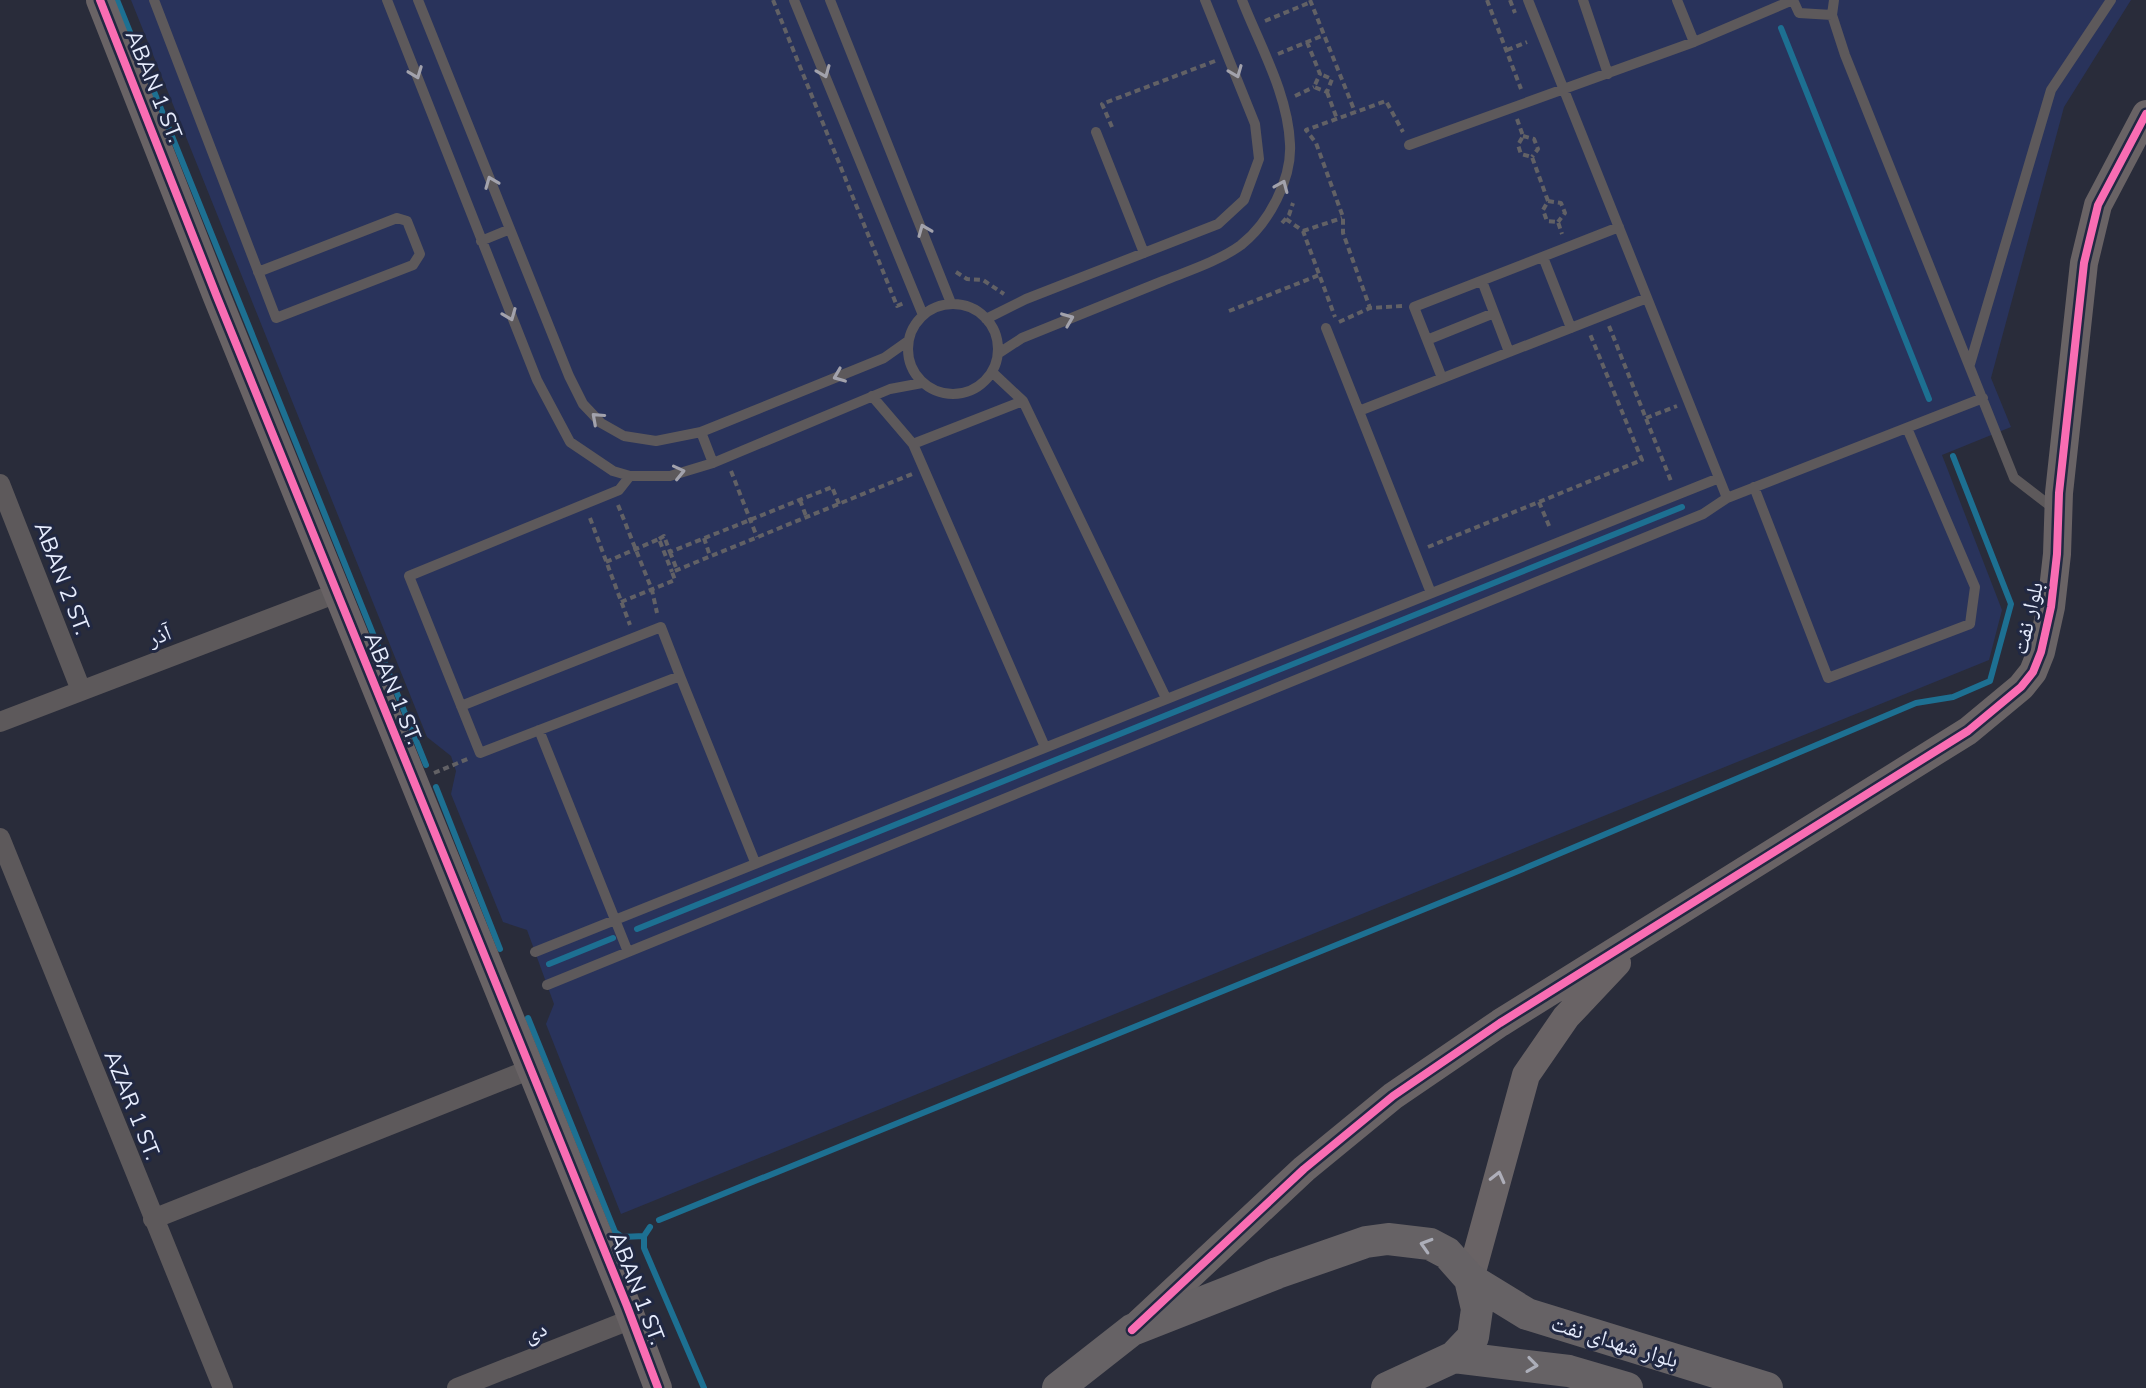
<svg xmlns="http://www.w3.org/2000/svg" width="2146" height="1388" font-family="Mulish,'Noto Naskh Arabic',sans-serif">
	<rect width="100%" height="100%" fill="#292c3a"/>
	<path fill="#29335b" d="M 131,0 L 2131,0 L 2064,107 L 1991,378 L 2011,427 L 1942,455 L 2002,610 L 1989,660 L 621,1214 L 546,1024 L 554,1004 L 527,930 L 503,922 L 451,794 L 456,771 L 451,756 L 427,737 Z"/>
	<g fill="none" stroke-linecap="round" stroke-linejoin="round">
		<path stroke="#1d7092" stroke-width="6" d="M 117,0 L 426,765
			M 1781,28 L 1929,399
			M 436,787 L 500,949
			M 637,929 L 1682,507
			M 549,964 L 613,938
			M 528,1018 L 615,1232 L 622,1237 L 644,1236
			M 659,1220 L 1511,874 L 1916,703 L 1953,697 L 1990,681 L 2011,604 L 1953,456
			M 650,1227 L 644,1236 L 644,1248 L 704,1388"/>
		<path stroke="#626165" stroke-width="4" stroke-dasharray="6 4" stroke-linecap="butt" d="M 773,0 L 897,306 L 904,303
			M 1310,0 L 1355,112
			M 1487,0 L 1521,89
			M 1510,0 L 1515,13
			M 1265,21 L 1311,2
			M 1307,42 L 1320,74 L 1314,87 L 1327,92 L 1332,79 L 1320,74
			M 1507,50 L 1527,42
			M 1278,54 L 1324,35
			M 1327,92 L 1337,119
			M 1295,96 L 1314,87
			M 1517,119 L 1523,136 L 1518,145 L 1521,154 L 1532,157 L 1548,201 L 1543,210 L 1547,221 L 1558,222 L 1562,234
			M 1112,127 L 1102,104 L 1215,61
			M 1523,136 L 1534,139 L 1538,149 L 1532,157
			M 1548,201 L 1561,203 L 1565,213 L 1558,222
			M 1286,219 L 1303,231 L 1335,317
			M 1282,223 L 1289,215 L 1293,203
			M 1303,231 L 1342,218
			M 956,272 L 967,279 L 983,280 L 1004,294
			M 1402,306 L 1370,308 L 1343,233 L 1343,217 L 1316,143 L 1306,130 L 1386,101 L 1403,132
			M 1229,311 L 1319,275
			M 1339,322 L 1370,308
			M 1609,326 L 1671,481
			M 1646,418 L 1677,406
			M 731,471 L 757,537
			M 800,500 L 806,516
			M 1539,502 L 1550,528
			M 618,505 L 652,590 L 657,613
			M 590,518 L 630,625
			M 704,538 L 710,556
			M 659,539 L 664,536 L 670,552 L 832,487 L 839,504
			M 1428,547 L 1642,460 L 1590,334
			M 670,552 L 677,570
			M 606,562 L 659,539 L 672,572
			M 621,602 L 675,580 L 672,572 L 912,474
			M 434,773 L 470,758"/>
		<path stroke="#5d595b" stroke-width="10" d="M 154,0 L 276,318 L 413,265 L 420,254 L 407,221 L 397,218 L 258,272
			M 387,0 L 537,380 L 570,442 L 613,471 L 630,476 L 670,476 L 713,463 L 890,389 L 922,383
			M 418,0 L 569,376 L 583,404 L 601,423 L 624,436 L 656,441 L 701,432 L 884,358 L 908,341
			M 794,0 L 923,315
			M 830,0 L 951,303
			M 1528,0 L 1727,498
			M 1583,0 L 1608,74
			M 1677,0 L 1694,42
			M 1793,0 L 1799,13 L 1832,15
			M 1834,0 L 1832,15 L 1845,55 L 2014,478 L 2053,508
			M 1096,132 L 1144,253
			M 1409,145 L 1694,42 L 1793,0
			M 481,241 L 510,229
			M 1543,257 L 1571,328
			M 1482,281 L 1509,352
			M908 349a45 45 0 1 1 90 0a45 45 0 1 1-90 0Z
			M 986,319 L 1026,299 L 1218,224 L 1244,200 L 1259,159 L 1255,124 L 1205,0
			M 1326,328 L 1431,593
			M 1427,340 L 1494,313
			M 999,353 L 1022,338 C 1069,319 1116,300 1163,281 C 1188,271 1219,261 1241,245 C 1269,223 1292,179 1290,144 C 1288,94 1260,46 1242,0
			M 1970,364 L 2051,90 L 2111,0
			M 992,372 L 1023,401 L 1166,698
			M 1442,378 L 1414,307 L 1619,227
			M 872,396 L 913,444 L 1045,747
			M 1359,411 L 1647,298
			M 701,432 L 713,463
			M 913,444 L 1023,401
			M 1754,487 L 1828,678 L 1970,624 L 1975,587 L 1907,428
			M 680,676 L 755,862
			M 461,706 L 661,627 L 680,676 L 480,753 L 409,576 L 619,490 L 630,476
			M 539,730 L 628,952
			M 535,952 L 1719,478
			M 547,985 L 1703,514 L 1727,498 L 1983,398"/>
		<path stroke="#5d595b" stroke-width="20" d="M 0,484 L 81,690
			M 0,722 L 337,593
			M 0,838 L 223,1388
			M 153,1219 L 531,1069
			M 457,1388 L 632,1319"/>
		<path stroke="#696365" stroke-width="28" d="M 100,0 L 217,297 L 627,1306 L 658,1388
			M 1470,1279 L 1526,1075 L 1566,1017 L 1617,963
			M 1135,1327 L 1304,1169 L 1393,1096 L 1500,1023 L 1968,731 L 2021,687 L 2033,672 L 2041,652 L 2051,607 L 2057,554 L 2059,493 L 2084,263 L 2098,205 L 2146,114"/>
		<path stroke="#666265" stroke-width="32" d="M 1470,1279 L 1527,1314 L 1767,1388
			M 1454,1357 L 1569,1371 L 1627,1388
			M 1058,1388 L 1132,1330 L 1277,1273 L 1366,1242 L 1388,1239 L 1430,1244 L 1447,1253 L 1470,1279 L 1477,1309 L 1473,1337 L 1454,1357 L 1387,1388"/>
		<g stroke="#212842" stroke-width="13">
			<path id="cycleway" d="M 100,0 L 217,297 L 627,1306 L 658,1388
				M 1132,1330 L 1304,1169 L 1393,1096 L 1500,1023 L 1968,731 L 2021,687 L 2033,672 L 2041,652 L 2051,607 L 2057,554 L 2059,493 L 2084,263 L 2098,205 L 2146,114"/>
		</g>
		<use href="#cycleway" stroke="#f96db3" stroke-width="8"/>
	</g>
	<defs><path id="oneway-chevron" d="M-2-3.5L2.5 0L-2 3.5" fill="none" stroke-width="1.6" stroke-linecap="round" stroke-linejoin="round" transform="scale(2)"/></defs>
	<g stroke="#a2a2ac">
		<use href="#oneway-chevron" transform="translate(824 72) rotate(68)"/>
		<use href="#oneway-chevron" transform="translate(1236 72) rotate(68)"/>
		<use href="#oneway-chevron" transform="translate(416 73) rotate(69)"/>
		<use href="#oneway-chevron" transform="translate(491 182) rotate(-112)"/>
		<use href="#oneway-chevron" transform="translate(1282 186) rotate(-67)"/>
		<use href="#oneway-chevron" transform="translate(924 230) rotate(-112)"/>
		<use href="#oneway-chevron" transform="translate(510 315) rotate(68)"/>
		<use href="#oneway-chevron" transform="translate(1068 319) rotate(-22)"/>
		<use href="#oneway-chevron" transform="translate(839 376) rotate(158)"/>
		<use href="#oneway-chevron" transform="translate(597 418) rotate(-138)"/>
		<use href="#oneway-chevron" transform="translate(679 472) rotate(-13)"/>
	</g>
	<use stroke="#aeaeb9" href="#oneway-chevron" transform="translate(1498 1177) rotate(-76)"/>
	<g stroke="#acaeb9">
		<use href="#oneway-chevron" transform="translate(1426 1245) rotate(-163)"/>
		<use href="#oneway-chevron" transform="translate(1532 1365) rotate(8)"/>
	</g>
	<g text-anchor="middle" stroke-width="6" stroke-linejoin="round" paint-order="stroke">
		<g font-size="22" fill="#e6ecfd" stroke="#212842">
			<text transform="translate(155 86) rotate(68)" y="8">ABAN 1 ST.</text>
			<text transform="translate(63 578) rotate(69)" y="8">ABAN 2 ST.</text>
			<text transform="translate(2027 618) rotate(-77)" y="8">بلوار نفت</text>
			<text transform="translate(159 635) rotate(-21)" y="8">آذر</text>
			<text transform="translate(394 688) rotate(68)" y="8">ABAN 1 ST.</text>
			<text transform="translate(133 1105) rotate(68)" y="8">AZAR 1 ST.</text>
			<text transform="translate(638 1288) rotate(69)" y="8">ABAN 1 ST.</text>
			<text transform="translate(535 1331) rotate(-22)" y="8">دی</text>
			<text transform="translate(1615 1341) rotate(17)" y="8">بلوار شهدای نفت</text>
		</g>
	</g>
</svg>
